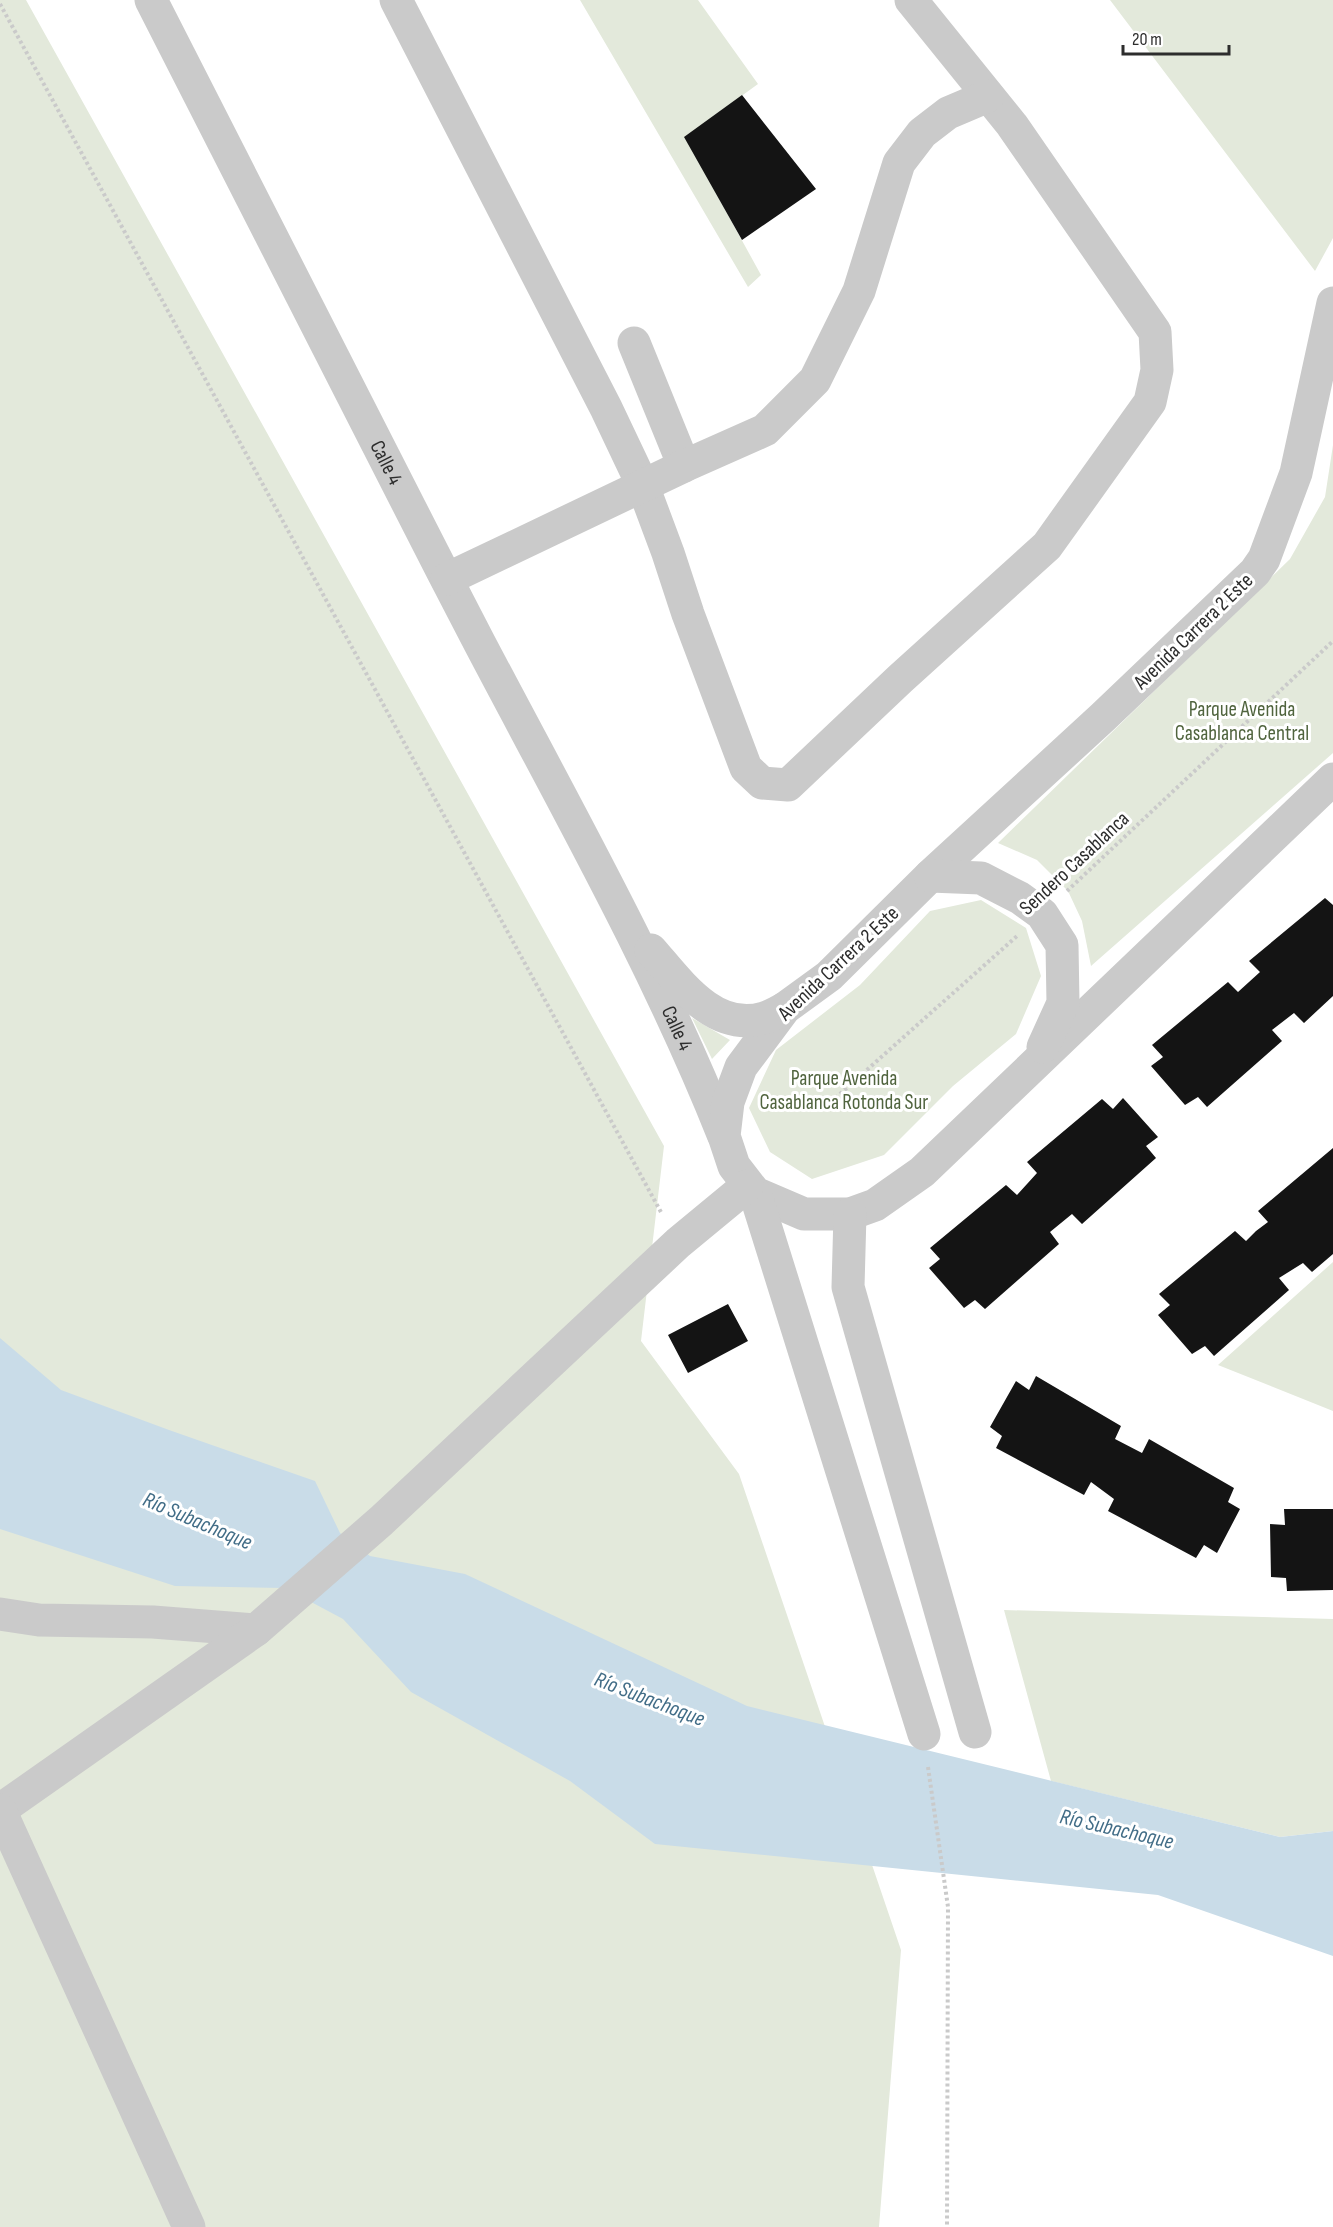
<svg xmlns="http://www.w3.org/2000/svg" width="1333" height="2227" font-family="'Sofia Sans Condensed',sans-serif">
	<rect width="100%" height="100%" fill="#fff"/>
	<path fill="#e3e9db" d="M 0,0 L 26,0 L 664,1146 L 641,1341 L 739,1474 L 901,1950 L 879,2227 L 0,2227 Z
		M 580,0 L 698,0 L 758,84 L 685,137 L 761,275 L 748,287 Z
		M 1110,0 L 1333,0 L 1333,238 L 1315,271 Z
		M 1333,445 L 1333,753 L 1091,966 L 1082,921 L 1068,891 L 1037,860 L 998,843 L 1290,559 L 1325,497 Z
		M 981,900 L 1026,928 L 1041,976 L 1016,1034 L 953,1086 L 884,1155 L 812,1179 L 770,1152 L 749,1108 L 776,1050 L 860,985 L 930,911 Z
		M 692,1018 L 730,1040 L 712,1059 Z
		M 1333,1262 L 1333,1411 L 1218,1365 Z
		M 1004,1610 L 1333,1619 L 1333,1831 L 1280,1837 L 1051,1781 Z"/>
	<path fill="#c9dce8" d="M 0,1338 L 61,1390 L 169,1430 L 315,1481 L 340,1533 L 370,1556 L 465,1574 L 747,1706 L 1280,1837 L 1333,1831 L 1333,1956 L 1158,1895 L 655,1844 L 570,1781 L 411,1692 L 343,1619 L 285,1588 L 175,1586 L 0,1529 Z"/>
	<path fill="#141414" d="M 742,95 L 816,189 L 742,240 L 684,137 Z
		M 1325,898 L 1333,905 L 1333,996 L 1304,1023 L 1294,1013 L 1272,1030 L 1282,1041 L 1207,1107 L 1198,1097 L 1185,1105 L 1151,1066 L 1163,1057 L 1152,1045 L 1228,982 L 1238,992 L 1260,972 L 1249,961 Z
		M 1123,1098 L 1158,1137 L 1146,1146 L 1156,1158 L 1082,1224 L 1072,1214 L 1050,1232 L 1059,1244 L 985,1309 L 975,1300 L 964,1308 L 929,1268 L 940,1259 L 930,1248 L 1006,1185 L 1017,1195 L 1037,1173 L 1027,1162 L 1102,1099 L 1113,1109 Z
		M 1333,1148 L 1333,1254 L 1312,1272 L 1303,1263 L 1279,1278 L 1289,1290 L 1214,1356 L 1205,1346 L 1192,1354 L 1158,1315 L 1170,1305 L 1159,1294 L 1235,1231 L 1246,1241 L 1256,1231 L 1268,1222 L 1258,1211 Z
		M 728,1304 L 748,1341 L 688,1373 L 668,1335 Z
		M 1036,1376 L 1121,1426 L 1115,1439 L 1142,1453 L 1149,1439 L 1234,1488 L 1228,1502 L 1240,1509 L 1217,1553 L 1204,1545 L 1196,1558 L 1108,1511 L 1114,1499 L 1091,1482 L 1084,1495 L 996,1448 L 1002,1436 L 990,1427 L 1016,1381 L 1029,1390 Z
		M 1284,1509 L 1333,1509 L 1333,1590 L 1287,1591 L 1286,1578 L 1271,1577 L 1270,1524 L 1285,1525 Z"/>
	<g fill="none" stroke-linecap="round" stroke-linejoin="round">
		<path stroke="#cacaca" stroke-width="4" stroke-dasharray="3 3" stroke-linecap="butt" d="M 0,4 L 662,1214
			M 1067,891 L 1333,641
			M 831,1102 L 1017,936
			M 928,1767 L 948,1907 L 947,2227"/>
		<g stroke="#cacaca" stroke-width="33">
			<path id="s1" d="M 151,0 C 261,214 368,429 479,642 C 564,804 655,964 723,1134"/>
			<path d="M 396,0 L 606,408 L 643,486 L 668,553 L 688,614 L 746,768 L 762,783 L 788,785 L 900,679 L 1047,546 L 1150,402 L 1157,370 L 1155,332 L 1012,125 L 911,0"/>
			<path d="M 1333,303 L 1296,473 L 1264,559 L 1255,572 L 1103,717 L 930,876 L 829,976 L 785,1008 L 741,1067 L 728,1102 L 724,1136 L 734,1166 L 755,1193 L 804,1214 L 850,1214 L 875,1205 L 922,1172 L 1333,779"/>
			<path d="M 634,343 L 684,466"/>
			<path d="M 447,579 L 684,466 L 765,430 L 815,380 L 859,291 L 899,163 L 922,133 L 948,113 L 988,96"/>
			<path d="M 930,876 L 981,878 L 1020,898 L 1042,914 L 1062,945 L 1063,1003 L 1043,1047"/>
			<path d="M 651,950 C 679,982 714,1033 764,1018 C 771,1016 778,1012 785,1008"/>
			<path d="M 755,1193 L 924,1734"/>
			<path d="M 850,1214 L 848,1287 L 975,1732"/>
			<path d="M 0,1614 L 39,1620 L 153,1622 L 256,1630"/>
			<path d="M 0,1810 L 256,1630 L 381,1521 L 678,1243 L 747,1186"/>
			<path d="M 0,1810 L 189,2227"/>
		</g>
	</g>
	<g text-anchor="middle" stroke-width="6" stroke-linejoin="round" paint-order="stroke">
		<g font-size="21" fill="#2d2d2d" stroke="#fff">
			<text dy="7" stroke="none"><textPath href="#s1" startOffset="519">Calle 4</textPath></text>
			<text transform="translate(1193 631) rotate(-44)" y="7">Avenida Carrera 2 Este</text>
			<text transform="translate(1074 863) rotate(-43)" y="7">Sendero Casablanca</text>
			<text transform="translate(838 963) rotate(-43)" y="7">Avenida Carrera 2 Este</text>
			<text dy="7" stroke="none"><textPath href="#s1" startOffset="1155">Calle 4</textPath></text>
		</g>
		<g font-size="21" fill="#50643e" stroke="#fff">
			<text x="1242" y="716">Parque Avenida<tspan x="1242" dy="24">Casablanca Central</tspan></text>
			<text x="844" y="1085">Parque Avenida<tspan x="844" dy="24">Casablanca Rotonda Sur</tspan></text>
		</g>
		<g font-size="22" font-style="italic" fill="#426d87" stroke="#fff">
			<text transform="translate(198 1520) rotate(23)" y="8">Río Subachoque</text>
			<text transform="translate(650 1698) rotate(21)" y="8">Río Subachoque</text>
			<text transform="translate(1117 1828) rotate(13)" y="8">Río Subachoque</text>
		</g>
	</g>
	<path d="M1123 45v9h106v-9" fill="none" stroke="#2d2d2d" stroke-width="3"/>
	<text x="1132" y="45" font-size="18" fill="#2d2d2d" stroke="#ffffff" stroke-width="4.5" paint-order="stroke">20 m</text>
</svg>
